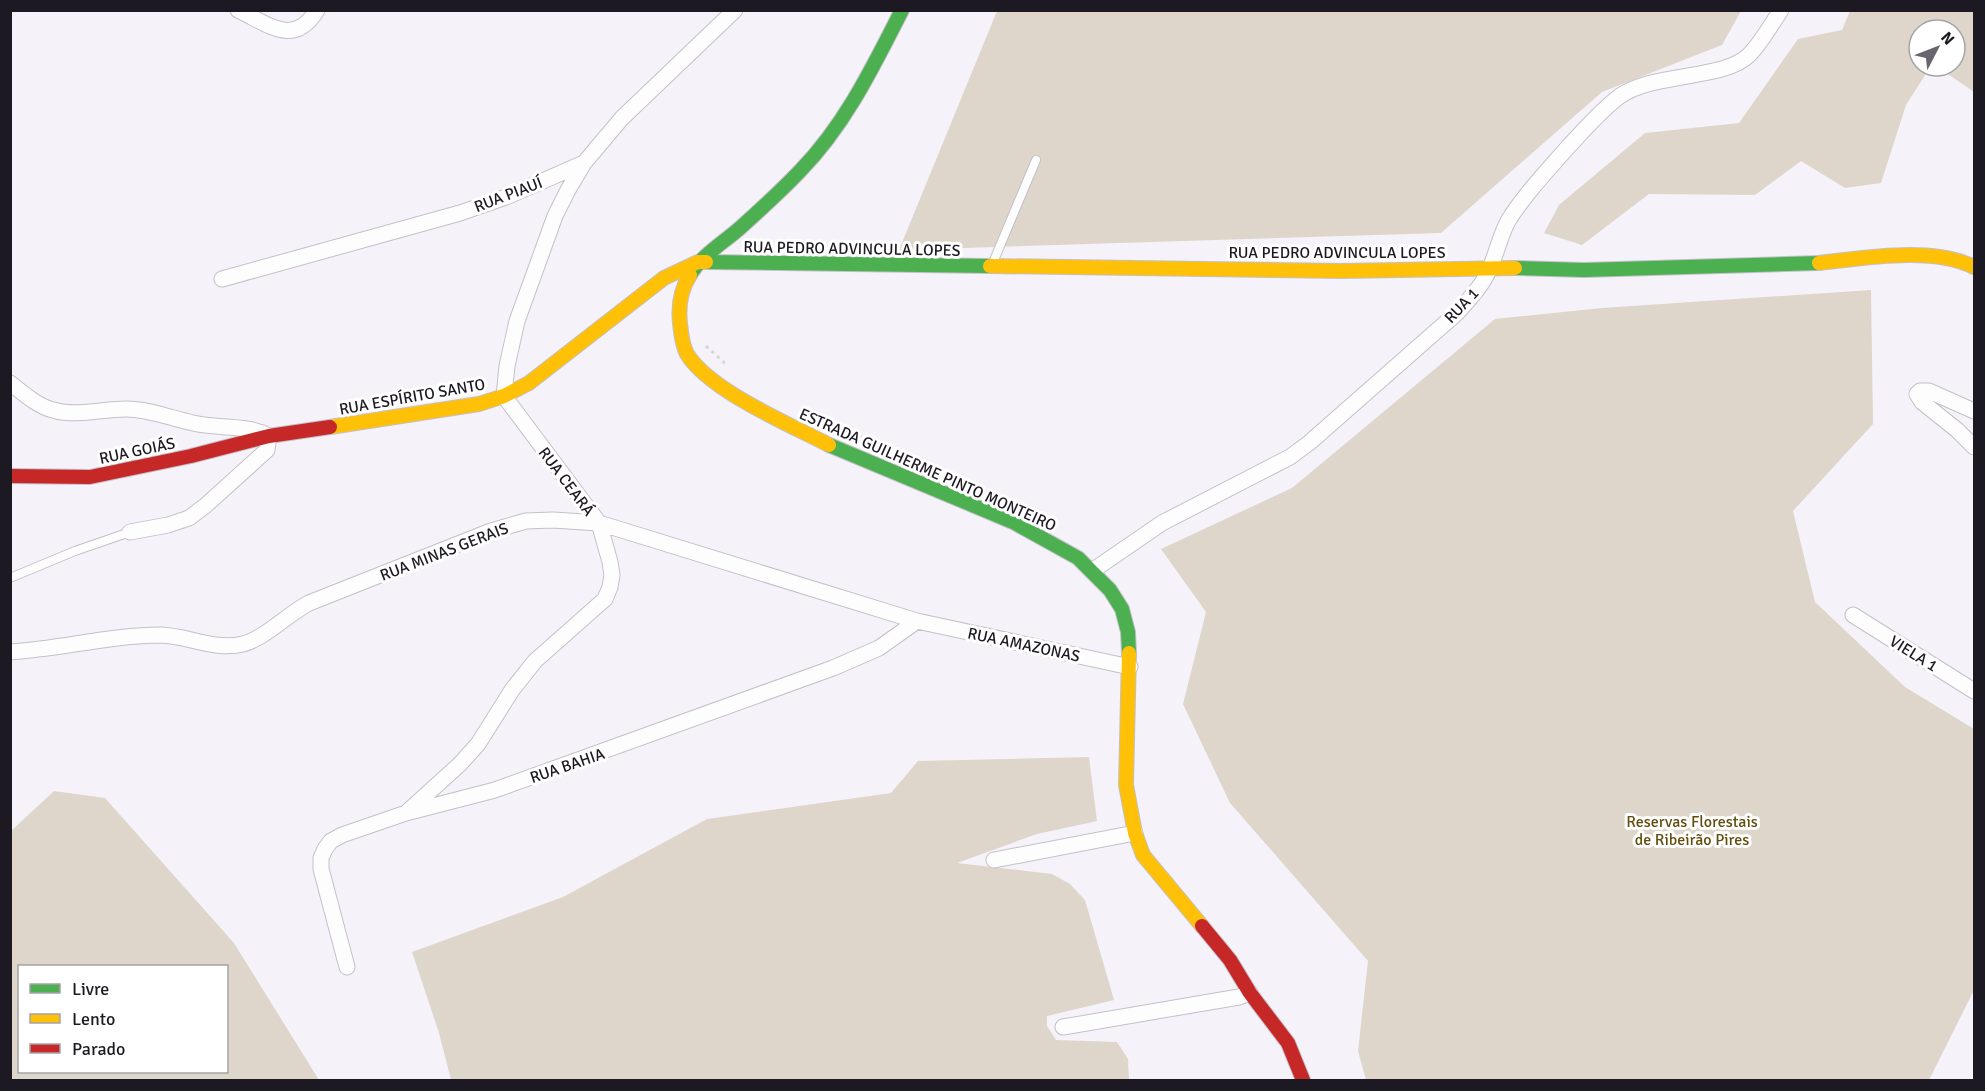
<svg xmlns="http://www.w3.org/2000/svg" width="1985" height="1091" font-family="Signika,sans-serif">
	<rect width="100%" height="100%" fill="#f6f2fa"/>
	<path fill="#ded6ca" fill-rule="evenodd" d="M 997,11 L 1741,11 L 1722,45 L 1602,92 L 1441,233 L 899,250 Z
		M 1850,11 L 1974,11 L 1974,92 L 1936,66 L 1955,66 L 1955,30 L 1919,30 L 1919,66 L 1931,66 L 1906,105 L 1881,183 L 1845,188 L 1801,161 L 1755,195 L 1649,194 L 1582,245 L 1544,233 L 1559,205 L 1645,133 L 1739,123 L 1798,39 L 1842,30 Z
		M 1871,290 L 1873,424 L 1793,511 L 1815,602 L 1905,687 L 1974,729 L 1974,990 L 1929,1080 L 1366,1080 L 1358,1051 L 1368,961 L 1230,803 L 1183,704 L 1206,612 L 1161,549 L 1292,488 L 1495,319 L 1602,308 Z
		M 1089,757 L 1097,821 L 1037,834 L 957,863 L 1052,874 L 1070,884 L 1085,900 L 1114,1000 L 1047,1016 L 1047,1026 L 1056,1040 L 1117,1042 L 1128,1059 L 1129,1080 L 451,1080 L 439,1033 L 412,952 L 563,897 L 707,819 L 891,793 L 918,761 Z
		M 54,791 L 105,798 L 234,943 L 319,1080 L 11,1080 L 11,831 ZM 226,966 L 226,1072 L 20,1072 L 20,966 Z"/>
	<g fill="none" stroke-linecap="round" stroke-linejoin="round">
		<g stroke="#c3c0c8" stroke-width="10">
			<path id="lane" d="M 992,265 L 1036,160
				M 10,578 L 75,551 L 130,532"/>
		</g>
		<g stroke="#c3c0c8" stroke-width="17">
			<path id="street" d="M 238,10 C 268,24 294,48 317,10
				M 222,279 L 460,213 L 506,197 L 584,163 L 622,118 L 735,10
				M 10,383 C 23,393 37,406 53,410 C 77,417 102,409 126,409 C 149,409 170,418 193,423 C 218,429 245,424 269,436 L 267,450 L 205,506 L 189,518 L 168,525 L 130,532
				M 1974,411 L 1929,391 L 1920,391 L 1917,394 L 1922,402 L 1957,430 L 1974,447
				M 1092,571 L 1162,523 L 1290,457 L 1309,443 L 1458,312 C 1470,298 1483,285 1490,268 C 1497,252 1500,236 1508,221 C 1525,194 1547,171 1568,147 C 1585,129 1601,110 1620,96 C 1655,72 1724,80 1749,55 C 1761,43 1771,25 1781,10
				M 1853,615 L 1974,691
				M 10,652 C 61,649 111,635 161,635 C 189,636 215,651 243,644 C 265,638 288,614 309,603 L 491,531 L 526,521 L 553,520 L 599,523 L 917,621 L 1130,667
				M 406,813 L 460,764 L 478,744 L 512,690 L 535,661 L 605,599 L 610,587 L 612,575 L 610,562 L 599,523 L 504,396 L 507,366 L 517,321 L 555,216 L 568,190 L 584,163
				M 994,860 L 1135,833
				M 347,967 L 321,869 L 321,858 L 325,849 L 331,841 L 342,835 L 406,813 L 495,790 L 833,668 L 879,648 L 917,621
				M 1063,1027 L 1239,997 L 1250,993"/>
		</g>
		<g stroke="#c3c0c8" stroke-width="16">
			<path id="fast" d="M 706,262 L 990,266
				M 1515,268 L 1584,270 L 1819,263
				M 690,275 C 702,255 723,243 740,228 C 760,210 781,191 800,171 C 845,125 873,67 902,10
				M 829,445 L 1013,522 L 1078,558 L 1110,590 L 1122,609 L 1128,632 L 1129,653"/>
		</g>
		<g stroke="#c3c0c8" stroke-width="16">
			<path id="slow" d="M 1819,263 C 1865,258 1932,246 1974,267
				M 990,266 L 1342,271 L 1515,268
				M 690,275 C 681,289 678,305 680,323 C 681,333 682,345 687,354 C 710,391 789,424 829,445
				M 330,427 L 479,404 L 504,396 L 529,383 L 664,278 L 698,262 L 706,262
				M 1129,653 L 1126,785 L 1135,833 L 1143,855 L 1202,926"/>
		</g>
		<g stroke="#c3c0c8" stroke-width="16">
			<path id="jam" d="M 10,476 L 90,477 L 191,456 L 269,436 L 330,427
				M 1202,926 L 1230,960 L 1250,993 L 1288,1043 L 1303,1080"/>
		</g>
		<path stroke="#d7d5d7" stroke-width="3" stroke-dasharray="3 4.5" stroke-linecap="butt" d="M 706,346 L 728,366
			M 838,427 L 892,450"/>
		<use href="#lane" stroke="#fefdfe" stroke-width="8"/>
		<use href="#street" stroke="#fefdfe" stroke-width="15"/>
		<use href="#fast" stroke="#4caf50" stroke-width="14"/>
		<use href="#slow" stroke="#ffc107" stroke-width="14"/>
		<use href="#jam" stroke="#c62828" stroke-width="14"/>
	</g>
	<g text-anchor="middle" stroke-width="6" stroke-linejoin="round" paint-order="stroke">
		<g font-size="16" fill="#1d1922" stroke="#fff">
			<text transform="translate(508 194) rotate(-21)" y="6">RUA PIAUÍ</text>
			<text transform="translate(852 248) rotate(1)" y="6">RUA PEDRO ADVINCULA LOPES</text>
			<text x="1337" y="258">RUA PEDRO ADVINCULA LOPES</text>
			<text transform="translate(1461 305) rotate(-47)" y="6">RUA 1</text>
			<text transform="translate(412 396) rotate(-10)" y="6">RUA ESPÍRITO SANTO</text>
			<text transform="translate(137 450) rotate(-12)" y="6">RUA GOIÁS</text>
			<text transform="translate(928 469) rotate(24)" y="6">ESTRADA GUILHERME PINTO MONTEIRO</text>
			<text transform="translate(567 481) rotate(53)" y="6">RUA CEARÁ</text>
			<text transform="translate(444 551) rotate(-21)" y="6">RUA MINAS GERAIS</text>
			<text transform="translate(1024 644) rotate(12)" y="6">RUA AMAZONAS</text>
			<text transform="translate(1914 653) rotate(32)" y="6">VIELA 1</text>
			<text transform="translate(567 765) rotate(-19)" y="6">RUA BAHIA</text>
		</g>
		<g font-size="16" fill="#614d0c" stroke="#fff">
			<text x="1692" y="827">Reservas Florestais<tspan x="1692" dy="18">de Ribeirão Pires</tspan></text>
		</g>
	</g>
	<rect width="1985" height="1091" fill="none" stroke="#1d1922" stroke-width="24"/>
	<rect x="18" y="965" width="210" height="108" fill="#ffffff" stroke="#a5a3a7" stroke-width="1.5"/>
	<rect x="30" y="984" width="30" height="9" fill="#4caf50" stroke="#a5a3a7" stroke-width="1.5"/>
	<text x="72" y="995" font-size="18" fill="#1d1922">Livre</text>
	<rect x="30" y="1014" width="30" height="9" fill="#ffc107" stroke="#a5a3a7" stroke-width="1.5"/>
	<text x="72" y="1025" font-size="18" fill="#1d1922">Lento</text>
	<rect x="30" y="1044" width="30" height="9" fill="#c62828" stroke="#a5a3a7" stroke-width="1.5"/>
	<text x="72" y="1055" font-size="18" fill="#1d1922">Parado</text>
	<g transform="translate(1937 48) rotate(48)"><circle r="28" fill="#ffffff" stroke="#a5a3a7" stroke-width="1.5"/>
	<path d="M0-4.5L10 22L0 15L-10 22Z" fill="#69656e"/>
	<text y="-9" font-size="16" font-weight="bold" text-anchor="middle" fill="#1d1922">N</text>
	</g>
</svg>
